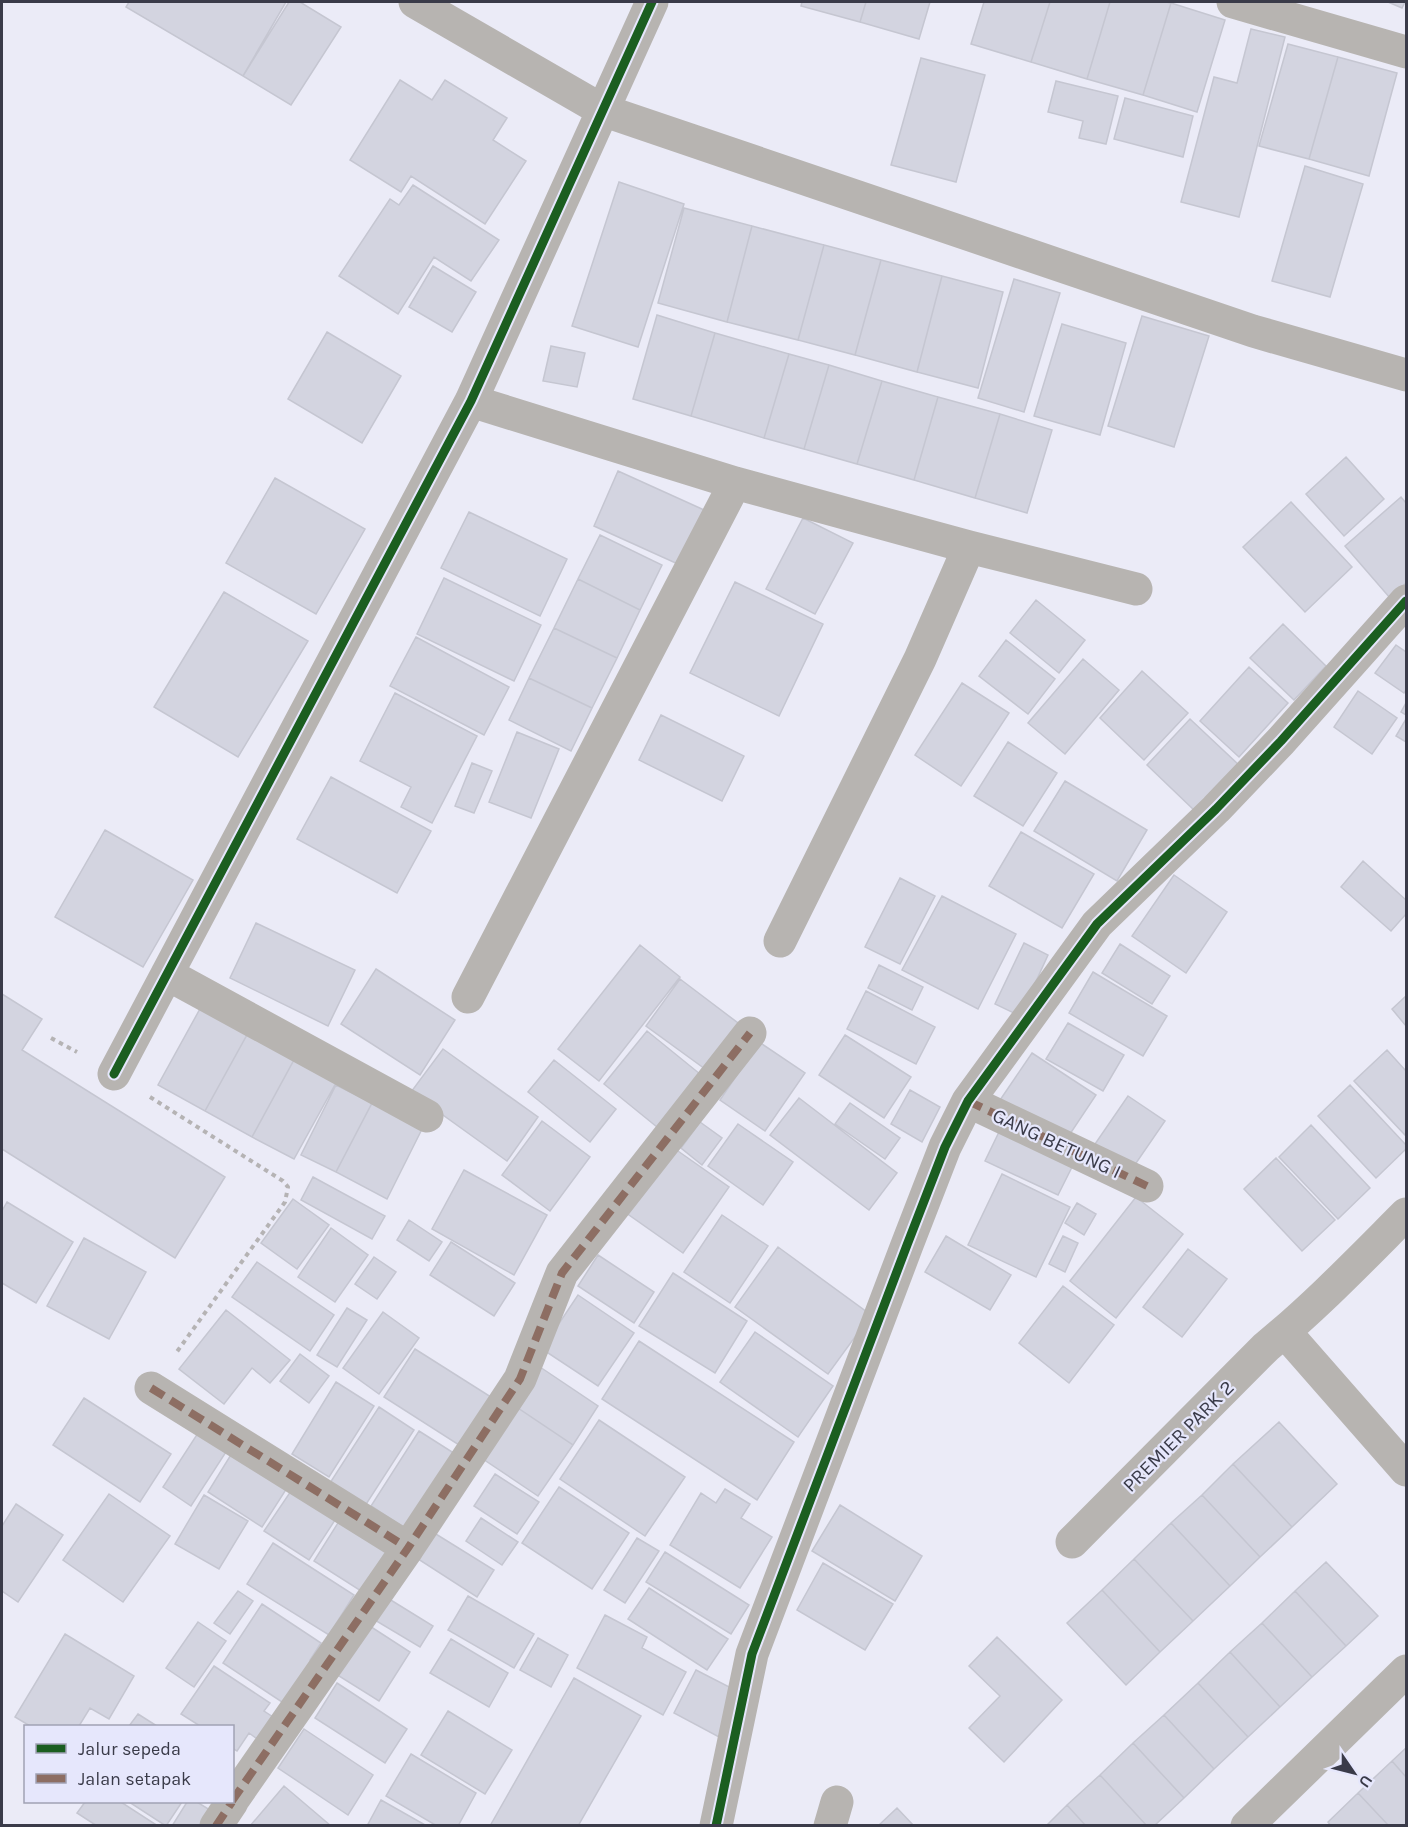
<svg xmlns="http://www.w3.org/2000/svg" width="1408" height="1827" font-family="Karla,sans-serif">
	<rect width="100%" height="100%" fill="#ebebf7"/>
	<path fill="#d3d4e0" stroke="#c5c6d1" stroke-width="1.5" d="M 129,2 L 286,2 L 243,76 L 126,7 Z
		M 289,2 L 300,2 L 341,27 L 291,105 L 243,76 Z
		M 802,2 L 866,2 L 860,22 L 801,6 Z
		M 866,2 L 930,2 L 919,39 L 860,22 Z
		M 984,2 L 1050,2 L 1031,62 L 971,44 Z
		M 1050,2 L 1110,2 L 1087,79 L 1031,62 Z
		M 1110,2 L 1166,2 L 1171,3 L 1143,95 L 1087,79 Z
		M 1388,2 L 1405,2 L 1402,8 Z
		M 1171,3 L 1225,20 L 1197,112 L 1143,95 Z
		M 1251,29 L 1285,37 L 1239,217 L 1181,202 L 1214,77 L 1237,83 Z
		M 1288,44 L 1338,57 L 1309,159 L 1259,146 Z
		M 1338,57 L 1397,73 L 1369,176 L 1309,159 Z
		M 921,58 L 985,75 L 956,182 L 891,165 Z
		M 400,80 L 432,100 L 445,80 L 507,118 L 493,140 L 526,161 L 485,224 L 411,176 L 401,192 L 350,160 Z
		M 1056,81 L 1118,96 L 1106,144 L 1079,138 L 1083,121 L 1048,112 Z
		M 1125,98 L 1193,116 L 1183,157 L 1114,139 Z
		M 1305,166 L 1363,184 L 1330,297 L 1272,281 Z
		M 619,182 L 684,204 L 638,347 L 572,326 Z
		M 413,185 L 499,240 L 471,281 L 434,257 L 398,314 L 339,276 L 390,199 L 399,205 Z
		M 684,208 L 752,226 L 727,322 L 658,303 Z
		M 752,226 L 824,245 L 798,340 L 727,322 Z
		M 824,245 L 881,260 L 855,355 L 798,340 Z
		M 881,260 L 942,276 L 917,372 L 855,355 Z
		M 433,266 L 476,292 L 452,332 L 409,307 Z
		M 942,276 L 1003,292 L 978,388 L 917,372 Z
		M 1014,279 L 1060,293 L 1024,412 L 978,398 Z
		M 657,315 L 715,333 L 691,416 L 633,399 Z
		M 1142,316 L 1209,336 L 1174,447 L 1108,426 Z
		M 1062,324 L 1126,343 L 1100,435 L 1034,416 Z
		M 327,332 L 401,376 L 362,443 L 288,399 Z
		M 715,333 L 789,354 L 764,438 L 691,416 Z
		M 551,346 L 585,353 L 577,387 L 543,381 Z
		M 789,354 L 829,365 L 804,449 L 764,438 Z
		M 829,365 L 882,381 L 857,464 L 804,449 Z
		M 882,381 L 938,397 L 914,480 L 857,464 Z
		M 938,397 L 1000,414 L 975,498 L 914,480 Z
		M 1000,414 L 1052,430 L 1027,513 L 975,498 Z
		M 1346,457 L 1384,499 L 1344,536 L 1306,494 Z
		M 618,471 L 704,510 L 680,565 L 594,526 Z
		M 275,478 L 365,529 L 316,614 L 226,563 Z
		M 1401,497 L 1406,503 L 1406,583 L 1390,598 L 1345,546 Z
		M 1291,502 L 1352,567 L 1305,612 L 1243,547 Z
		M 469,512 L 567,559 L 540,616 L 441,568 Z
		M 803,518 L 853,543 L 815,614 L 766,589 Z
		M 600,535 L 662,565 L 640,610 L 578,579 Z
		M 444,578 L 541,625 L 514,681 L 417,634 Z
		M 578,579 L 640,610 L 617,658 L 554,628 Z
		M 735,582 L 823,624 L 779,716 L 690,673 Z
		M 224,592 L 308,641 L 238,757 L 154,707 Z
		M 1036,600 L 1085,640 L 1059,673 L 1010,633 Z
		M 1283,624 L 1326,666 L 1294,700 L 1250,658 Z
		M 554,628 L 617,658 L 592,708 L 529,678 Z
		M 416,637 L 509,687 L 484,735 L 390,686 Z
		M 1006,640 L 1055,679 L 1028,714 L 979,676 Z
		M 1396,645 L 1406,652 L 1406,690 L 1404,693 L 1375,673 Z
		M 1083,659 L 1119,690 L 1065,754 L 1028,723 Z
		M 1249,667 L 1288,703 L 1239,757 L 1200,721 Z
		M 1142,671 L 1188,713 L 1144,760 L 1100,718 Z
		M 529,678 L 592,708 L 571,751 L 509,720 Z
		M 962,683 L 1009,713 L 961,786 L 915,755 Z
		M 1358,691 L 1397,718 L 1372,754 L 1334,727 Z
		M 395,693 L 477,736 L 432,823 L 401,807 L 411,787 L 360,761 Z
		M 1406,703 L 1406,715 L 1401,712 Z
		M 661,715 L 744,756 L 722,801 L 639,760 Z
		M 1190,719 L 1240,766 L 1196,812 L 1147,765 Z
		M 1406,719 L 1406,742 L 1396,736 Z
		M 517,732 L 559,749 L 531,818 L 489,802 Z
		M 1008,742 L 1057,773 L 1023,826 L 974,796 Z
		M 472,763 L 492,771 L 474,813 L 455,806 Z
		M 331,777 L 431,831 L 397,893 L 297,839 Z
		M 1065,781 L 1147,830 L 1117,881 L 1034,831 Z
		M 105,830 L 193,880 L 143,967 L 55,917 Z
		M 1021,832 L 1094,874 L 1062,928 L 989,886 Z
		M 1363,861 L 1406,900 L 1406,914 L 1391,931 L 1341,887 Z
		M 1174,875 L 1227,912 L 1186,973 L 1132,936 Z
		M 900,878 L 935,896 L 900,964 L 865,947 Z
		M 942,896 L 1016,934 L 978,1009 L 902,970 Z
		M 256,923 L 355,970 L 328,1026 L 230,978 Z
		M 1024,943 L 1048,955 L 1020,1016 L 995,1004 Z
		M 1120,944 L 1170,976 L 1152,1004 L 1102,973 Z
		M 640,945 L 680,977 L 599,1081 L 558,1049 Z
		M 879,965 L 923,987 L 912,1010 L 868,988 Z
		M 376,969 L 455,1020 L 420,1075 L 341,1024 Z
		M 1093,972 L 1167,1016 L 1143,1056 L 1069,1013 Z
		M 680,979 L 746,1029 L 712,1074 L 646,1026 Z
		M 866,991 L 935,1027 L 916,1064 L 847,1029 Z
		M 2,994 L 42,1019 L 22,1050 L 225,1177 L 175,1258 L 2,1149 Z
		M 1406,996 L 1406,1026 L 1392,1009 Z
		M 201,1007 L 248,1033 L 205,1111 L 158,1085 Z
		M 1068,1023 L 1124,1055 L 1103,1091 L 1046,1059 Z
		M 647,1031 L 700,1074 L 657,1127 L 604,1084 Z
		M 248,1033 L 295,1058 L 252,1137 L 205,1111 Z
		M 845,1035 L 911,1077 L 884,1118 L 819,1075 Z
		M 759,1042 L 805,1073 L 765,1131 L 720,1100 Z
		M 443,1049 L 538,1117 L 507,1161 L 411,1092 Z
		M 1387,1050 L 1406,1071 L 1406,1136 L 1354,1081 Z
		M 1032,1053 L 1096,1095 L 1064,1143 L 1000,1100 Z
		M 295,1058 L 337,1081 L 294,1159 L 252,1137 Z
		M 554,1060 L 616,1109 L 590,1142 L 528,1092 Z
		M 336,1085 L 372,1103 L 336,1172 L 301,1155 Z
		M 1350,1085 L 1406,1145 L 1406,1149 L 1376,1178 L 1318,1116 Z
		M 910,1090 L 940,1107 L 922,1142 L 891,1124 Z
		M 1128,1096 L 1165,1121 L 1132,1169 L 1095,1144 Z
		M 799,1098 L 897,1173 L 869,1210 L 770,1135 Z
		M 372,1103 L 422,1129 L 387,1199 L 336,1172 Z
		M 850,1103 L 900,1138 L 885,1159 L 835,1124 Z
		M 542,1121 L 590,1157 L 550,1211 L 502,1175 Z
		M 700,1122 L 722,1138 L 702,1165 L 681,1148 Z
		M 738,1124 L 793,1162 L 763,1205 L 708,1166 Z
		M 1311,1125 L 1370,1188 L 1338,1219 L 1279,1157 Z
		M 999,1132 L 1072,1167 L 1058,1195 L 985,1161 Z
		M 668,1144 L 729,1187 L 683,1253 L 622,1210 Z
		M 1276,1158 L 1335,1220 L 1302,1251 L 1244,1189 Z
		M 464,1170 L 547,1215 L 514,1275 L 432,1229 Z
		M 1002,1174 L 1070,1207 L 1036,1277 L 968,1245 Z
		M 313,1177 L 385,1216 L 372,1239 L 301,1200 Z
		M 1136,1197 L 1183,1234 L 1116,1318 L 1070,1281 Z
		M 293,1199 L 329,1225 L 297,1269 L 261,1243 Z
		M 7,1202 L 73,1242 L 36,1303 L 2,1283 L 2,1211 Z
		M 1077,1203 L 1096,1214 L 1084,1235 L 1065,1223 Z
		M 722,1215 L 768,1246 L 730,1303 L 684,1272 Z
		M 409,1220 L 442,1242 L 429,1261 L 397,1240 Z
		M 331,1228 L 368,1255 L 335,1302 L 298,1277 Z
		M 946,1236 L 1011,1275 L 990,1310 L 925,1272 Z
		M 1063,1236 L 1078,1243 L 1065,1272 L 1049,1264 Z
		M 84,1238 L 146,1272 L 109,1339 L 47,1306 Z
		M 451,1242 L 515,1283 L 494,1316 L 430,1275 Z
		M 778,1247 L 871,1315 L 828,1374 L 735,1307 Z
		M 1188,1249 L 1227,1279 L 1182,1337 L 1143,1307 Z
		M 598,1255 L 654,1292 L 634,1323 L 578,1286 Z
		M 374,1257 L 396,1272 L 377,1299 L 355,1284 Z
		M 257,1262 L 334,1315 L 310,1351 L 232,1297 Z
		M 673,1273 L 747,1321 L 715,1373 L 639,1326 Z
		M 1063,1286 L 1114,1325 L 1069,1383 L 1019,1343 Z
		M 578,1295 L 634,1333 L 598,1386 L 542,1349 Z
		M 347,1308 L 367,1320 L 337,1367 L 317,1355 Z
		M 226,1310 L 290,1360 L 270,1383 L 252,1368 L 224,1404 L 179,1369 Z
		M 383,1312 L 419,1338 L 379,1394 L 343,1368 Z
		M 755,1332 L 833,1386 L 798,1437 L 720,1382 Z
		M 639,1341 L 794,1442 L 757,1500 L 602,1399 Z
		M 415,1349 L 491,1397 L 459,1445 L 384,1397 Z
		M 300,1354 L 329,1376 L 309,1403 L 280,1381 Z
		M 540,1367 L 598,1406 L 573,1445 L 515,1406 Z
		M 336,1382 L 374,1406 L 329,1477 L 292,1454 Z
		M 84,1398 L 171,1454 L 140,1502 L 53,1445 Z
		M 515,1406 L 573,1445 L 538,1496 L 480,1457 Z
		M 379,1407 L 414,1430 L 363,1509 L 328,1486 Z
		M 599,1420 L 685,1477 L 645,1536 L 560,1479 Z
		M 1279,1422 L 1337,1484 L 1292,1527 L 1233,1464 Z
		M 419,1431 L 460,1457 L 411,1532 L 371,1506 Z
		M 198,1433 L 226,1452 L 191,1506 L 163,1487 Z
		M 232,1453 L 287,1488 L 262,1527 L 208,1492 Z
		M 1233,1464 L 1292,1527 L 1260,1557 L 1202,1495 Z
		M 495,1474 L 539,1502 L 517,1534 L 474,1506 Z
		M 559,1487 L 629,1533 L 592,1589 L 522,1543 Z
		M 293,1488 L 337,1517 L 309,1560 L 264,1531 Z
		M 725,1489 L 750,1504 L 741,1518 L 772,1537 L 740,1588 L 670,1545 L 701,1493 L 716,1503 Z
		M 109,1494 L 170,1536 L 123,1602 L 63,1560 Z
		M 204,1495 L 248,1521 L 219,1569 L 175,1544 Z
		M 1202,1495 L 1260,1557 L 1230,1586 L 1171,1523 Z
		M 16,1504 L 63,1535 L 18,1602 L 2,1591 L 2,1526 Z
		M 840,1505 L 922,1556 L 895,1601 L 812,1551 Z
		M 343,1515 L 390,1545 L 361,1591 L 314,1561 Z
		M 481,1518 L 518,1542 L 502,1565 L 466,1541 Z
		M 1171,1523 L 1230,1586 L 1193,1621 L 1134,1559 Z
		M 431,1531 L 494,1570 L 477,1597 L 415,1557 Z
		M 637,1538 L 659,1551 L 625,1603 L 604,1590 Z
		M 273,1543 L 354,1595 L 329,1635 L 247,1584 Z
		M 665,1552 L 749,1605 L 731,1634 L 646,1582 Z
		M 1134,1559 L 1193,1621 L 1160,1652 L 1102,1590 Z
		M 1326,1562 L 1378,1616 L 1346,1646 L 1295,1591 Z
		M 823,1563 L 893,1604 L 865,1650 L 797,1610 Z
		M 649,1588 L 728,1639 L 707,1670 L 628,1619 Z
		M 1102,1590 L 1160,1652 L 1126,1685 L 1067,1623 Z
		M 238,1591 L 253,1601 L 230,1634 L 214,1623 Z
		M 1295,1591 L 1346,1646 L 1312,1677 L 1262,1623 Z
		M 381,1594 L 433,1626 L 420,1647 L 368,1616 Z
		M 468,1596 L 534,1634 L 514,1668 L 448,1630 Z
		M 262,1604 L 321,1643 L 310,1660 L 317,1665 L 282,1702 L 223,1663 Z
		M 605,1615 L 647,1637 L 642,1648 L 686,1672 L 663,1715 L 577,1668 Z
		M 362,1621 L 410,1652 L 379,1701 L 331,1671 Z
		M 198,1622 L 226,1641 L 194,1687 L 166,1668 Z
		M 1262,1623 L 1312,1677 L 1280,1707 L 1230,1652 Z
		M 65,1634 L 134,1676 L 109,1719 L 90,1708 L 79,1726 L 30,1726 L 15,1717 Z
		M 997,1637 L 1062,1700 L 1004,1762 L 969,1728 L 1000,1696 L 969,1666 Z
		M 538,1638 L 568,1655 L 551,1687 L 520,1670 Z
		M 451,1639 L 508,1673 L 489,1707 L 430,1673 Z
		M 1230,1652 L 1280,1707 L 1248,1737 L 1198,1683 Z
		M 214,1666 L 270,1703 L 264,1711 L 276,1719 L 260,1741 L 249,1733 L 237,1751 L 232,1748 L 232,1726 L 200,1726 L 181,1714 Z
		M 696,1670 L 741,1693 L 719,1737 L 674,1713 Z
		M 574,1678 L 641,1716 L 578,1826 L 490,1826 Z
		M 337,1683 L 407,1729 L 385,1763 L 315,1718 Z
		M 1198,1683 L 1248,1737 L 1214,1769 L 1164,1715 Z
		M 448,1711 L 512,1750 L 485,1794 L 421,1755 Z
		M 138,1714 L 157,1726 L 129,1726 Z
		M 1164,1715 L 1214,1769 L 1184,1798 L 1133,1743 Z
		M 304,1729 L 373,1775 L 348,1815 L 278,1768 Z
		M 1133,1743 L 1184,1798 L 1154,1826 L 1147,1826 L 1100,1775 Z
		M 1406,1748 L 1406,1777 L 1392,1761 Z
		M 411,1754 L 476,1793 L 458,1826 L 437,1826 L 386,1796 Z
		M 1392,1761 L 1406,1777 L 1406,1826 L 1389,1826 L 1358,1793 Z
		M 1100,1775 L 1147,1826 L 1086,1826 L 1067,1805 Z
		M 284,1786 L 331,1826 L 250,1826 Z
		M 1358,1793 L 1389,1826 L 1331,1826 L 1328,1822 Z
		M 381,1800 L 427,1826 L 367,1826 Z
		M 85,1802 L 121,1802 L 158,1826 L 97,1826 L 77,1813 Z
		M 129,1802 L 182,1802 L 166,1826 Z
		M 187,1802 L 197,1802 L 210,1810 L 200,1826 L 172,1826 Z
		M 1067,1805 L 1086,1826 L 1046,1826 Z
		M 897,1808 L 914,1826 L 878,1826 Z"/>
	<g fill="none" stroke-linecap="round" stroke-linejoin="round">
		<path stroke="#b5b3b4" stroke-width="4" stroke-dasharray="4.5 4.5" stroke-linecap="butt" d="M 51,1038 L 77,1052
			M 150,1097 L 283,1181 L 288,1187 L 285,1202 L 176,1353"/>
		<path stroke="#b7b4b1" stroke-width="33" d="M 415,2 L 602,110 L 1253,331 L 1406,375
			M 1233,2 L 1406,52
			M 471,401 L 735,483 L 969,547 L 1136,589
			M 780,941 L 920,659 L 969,547
			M 167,974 L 427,1116
			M 468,997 L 735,483
			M 114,1074 L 471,401 L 652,2
			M 968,1101 L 1147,1186
			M 1285,1332 L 1406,1470
			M 151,1388 L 408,1548
			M 1072,1542 L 1266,1347 C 1316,1306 1361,1259 1406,1214
			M 232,1801 L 408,1548 L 520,1379 L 562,1273 L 750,1033
			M 216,1826 L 232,1802
			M 716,1826 L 752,1654 L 907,1245 L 945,1147 L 968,1101 L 1097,924 L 1216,809 L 1281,741 L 1406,601
			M 830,1826 L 837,1802
			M 1247,1826 L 1406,1671"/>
		<path stroke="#8d6e63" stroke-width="8" stroke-dasharray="15 8" stroke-linecap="butt" d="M 968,1101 L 1147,1186
			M 151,1388 L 408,1548
			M 232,1801 L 408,1548 L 520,1379 L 562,1273 L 750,1033
			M 216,1826 L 232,1802"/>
		<g stroke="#e6e7fc" stroke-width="13">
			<path id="cycleway" d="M 114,1074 L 471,401 L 652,2
				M 716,1826 L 752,1654 L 907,1245 L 945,1147 L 968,1101 L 1097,924 L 1216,809 L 1281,741 L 1406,601"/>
		</g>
		<use href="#cycleway" stroke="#1b5e20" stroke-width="9"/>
	</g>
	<g text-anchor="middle" stroke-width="4.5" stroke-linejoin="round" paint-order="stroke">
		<g font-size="20" fill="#3a3b49" stroke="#e6e7fc">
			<text transform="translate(1057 1143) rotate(25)" y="7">GANG BETUNG I</text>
			<text transform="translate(1178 1436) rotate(-45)" y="7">PREMIER PARK 2</text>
		</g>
	</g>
	<rect width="1408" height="1827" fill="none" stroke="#3a3b49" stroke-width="6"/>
	<rect x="24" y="1725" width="210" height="78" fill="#e6e7fc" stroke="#a1a2b4" stroke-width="1.5"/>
	<rect x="36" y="1744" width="30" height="9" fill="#1b5e20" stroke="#a1a2b4" stroke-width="1.5"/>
	<text x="78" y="1755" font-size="18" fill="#3a3b49">Jalur sepeda</text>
	<rect x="36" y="1774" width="30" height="9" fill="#8d6e63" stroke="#a1a2b4" stroke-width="1.5"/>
	<text x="78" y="1785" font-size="18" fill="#3a3b49">Jalan setapak</text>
	<g transform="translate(1354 1773) rotate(125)" stroke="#e6e7fc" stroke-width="4.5" paint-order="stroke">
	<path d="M0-4.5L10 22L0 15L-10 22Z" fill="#3a3b49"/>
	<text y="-9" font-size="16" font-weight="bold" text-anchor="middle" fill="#3a3b49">U</text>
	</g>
</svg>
